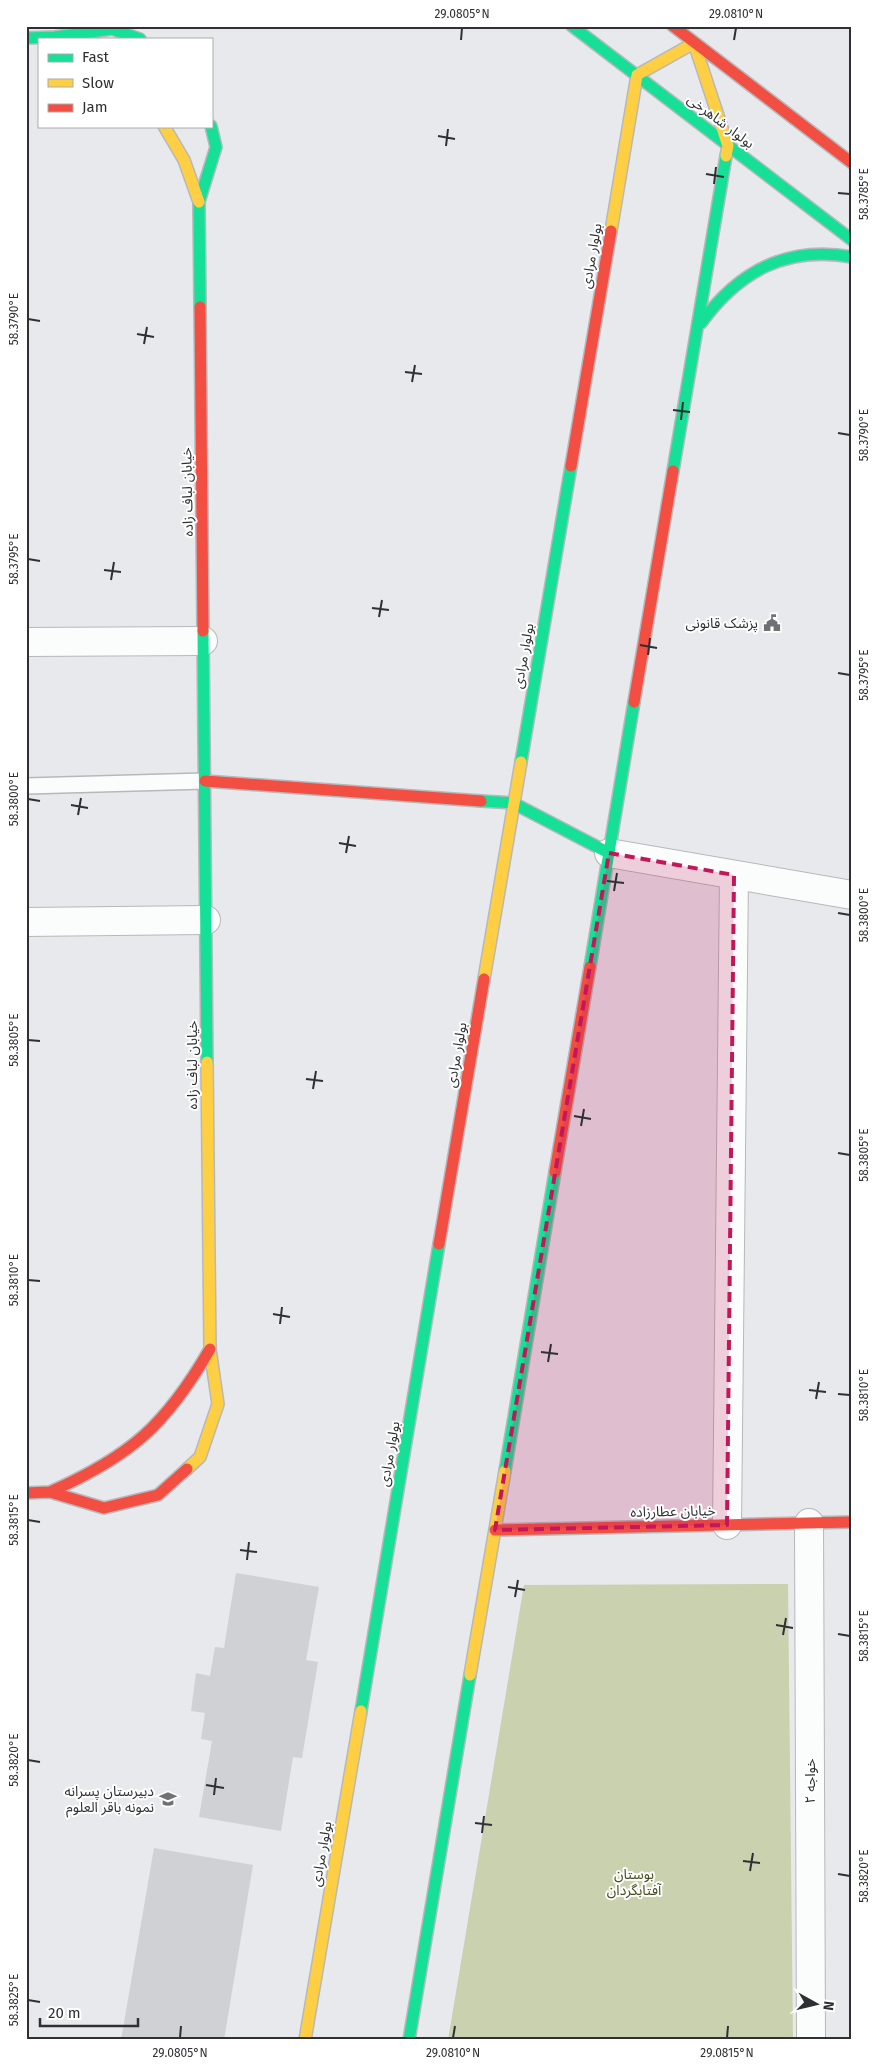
<svg xmlns="http://www.w3.org/2000/svg" width="878" height="2066" font-family="'Fira Sans','Noto Sans Arabic',sans-serif">
	<rect width="100%" height="100%" fill="#e7e9ed"/>
	<path fill="#c9d1af" d="M 788,1584 L 793,2040 L 448,2040 L 524,1585 Z"/>
	<path fill="#cfd1d4" d="M 236,1573 L 319,1587 L 306,1660 L 318,1662 L 302,1758 L 293,1757 L 281,1831 L 199,1817 L 212,1741 L 201,1739 L 205,1713 L 191,1711 L 196,1673 L 210,1676 L 215,1647 L 224,1648 Z
		M 154,1848 L 253,1865 L 224,2040 L 121,2040 Z"/>
	<g fill="none" stroke-linecap="round" stroke-linejoin="round">
		<g stroke="#b7b8bb" stroke-width="18">
			<path id="lane" d="M 26,786 L 205,781"/>
		</g>
		<g stroke="#b7b8bb" stroke-width="30">
			<path id="street" d="M 26,642 L 203,641
				M 609,853 L 852,895
				M 26,922 L 206,920
				M 809,1523 L 811,2040
				M 727,1525 L 734,875"/>
		</g>
		<g stroke="#b7b8bb" stroke-width="14">
			<path id="fast" d="M 572,26 L 852,240
				M 26,38 L 55,37 L 112,29 L 140,39
				M 200,307 L 199,202 L 216,147 L 211,126
				M 701,323 C 739,271 787,245 852,257
				M 673,471 L 726,156
				M 203,631 L 207,1062
				M 521,762 L 571,466
				M 481,801 L 513,803 L 609,853
				M 590,967 L 634,702
				M 505,1471 L 555,1172
				M 361,1711 L 439,1244
				M 409,2040 L 470,1675"/>
		</g>
		<g stroke="#b7b8bb" stroke-width="14">
			<path id="slow" d="M 164,126 L 184,160 L 199,202
				M 611,231 L 637,75 L 694,43 L 728,146 L 726,156
				M 484,979 L 521,762
				M 187,1469 L 200,1457 L 218,1404 L 210,1349 L 207,1062
				M 470,1675 L 505,1471
				M 305,2040 L 361,1711"/>
		</g>
		<g stroke="#b7b8bb" stroke-width="14">
			<path id="jam" d="M 673,26 L 852,163
				M 200,307 L 203,631
				M 571,466 L 611,231
				M 634,702 L 673,471
				M 205,781 L 481,801
				M 555,1172 L 590,967
				M 439,1244 L 484,979
				M 50,1492 C 131,1456 166,1425 210,1349
				M 26,1493 L 50,1492 L 104,1508 L 158,1495 L 187,1469
				M 495,1530 L 852,1522"/>
		</g>
		<use href="#lane" stroke="#fbfcfc" stroke-width="15"/>
		<use href="#street" stroke="#fbfcfc" stroke-width="28"/>
		<use href="#fast" stroke="#16e098" stroke-width="11"/>
		<use href="#slow" stroke="#ffcf43" stroke-width="11"/>
		<use href="#jam" stroke="#f24e42" stroke-width="11"/>
	</g>
	<path fill="#c2185b" fill-opacity="0.2" stroke="#c2185b" stroke-width="4" stroke-dasharray="10 6" stroke-linejoin="round" d="M 609,853 L 734,875 L 727,1525 L 495,1530 Z"/>
	<path fill="none" stroke="#2e3033" stroke-width="2" d="M 461,40 L 462,28M 734,40 L 736,28M 438,136 L 455,139M 446,146 L 448,129M 706,174 L 724,177M 714,184 L 716,167M 838,193 L 850,194M 28,319 L 40,321M 137,334 L 154,337M 144,344 L 147,327M 405,372 L 422,374M 412,382 L 415,365M 673,410 L 690,412M 681,420 L 683,402M 838,433 L 850,435M 28,559 L 40,561M 104,570 L 121,572M 111,580 L 114,562M 372,608 L 389,610M 379,617 L 382,600M 640,645 L 657,648M 648,655 L 650,638M 838,673 L 850,675M 28,799 L 40,801M 71,805 L 88,808M 78,815 L 81,798M 339,843 L 356,846M 346,853 L 349,836M 607,881 L 624,883M 614,891 L 617,873M 838,913 L 850,915M 28,1040 L 40,1041M 306,1079 L 323,1081M 313,1089 L 316,1071M 574,1116 L 591,1119M 581,1126 L 584,1109M 838,1153 L 850,1155M 28,1280 L 40,1281M 273,1314 L 290,1317M 280,1324 L 282,1307M 541,1352 L 558,1354M 548,1362 L 551,1344M 809,1390 L 826,1392M 838,1394 L 850,1395M 816,1399 L 819,1382M 28,1520 L 40,1522M 240,1550 L 257,1552M 247,1560 L 249,1542M 508,1587 L 525,1590M 515,1597 L 518,1580M 776,1625 L 793,1628M 838,1634 L 850,1636M 783,1635 L 786,1618M 28,1760 L 40,1762M 206,1785 L 224,1788M 214,1795 L 216,1778M 475,1823 L 492,1825M 482,1833 L 484,1816M 743,1861 L 760,1863M 750,1871 L 753,1853M 838,1874 L 850,1876M 28,2000 L 40,2002M 180,2038 L 181,2026M 453,2038 L 455,2026M 727,2038 L 728,2026"/>
	<defs>
		<g id="civic-bare" transform="scale(1.35)"><path d="M-.6-6.5H3V-4.5H.6V-3L4-1V1h2V6H-6V1h2V-1L-.6-3ZM-1.2 2.5V6h2.4V2.5Z" fill="#6f7174" stroke="#fff" stroke-width="2.5" paint-order="stroke"/></g>
		<g id="school-bare" transform="scale(1.35)"><path d="M0-5L7-2L0 1L-7-2ZM-4 1L0 2.5L4 1V4Q0 6-4 4Z" fill="#6f7174" stroke="#fff" stroke-width="2.5" paint-order="stroke"/></g>
	</defs>
	<g fill-rule="evenodd">
		<use href="#civic-bare" x="772" y="623"/>
		<use href="#school-bare" x="168" y="1799"/>
	</g>
	<g text-anchor="middle" stroke-width="4" stroke-linejoin="round" paint-order="stroke">
		<g font-size="14" fill="#2e3033" stroke="#fff">
			<text transform="translate(721 121) rotate(37)" y="5">بولوار شاهرخی</text>
			<text transform="translate(591 256) rotate(-80)" y="5">بولوار مرادی</text>
			<text transform="translate(187 492) rotate(-91)" y="5">خیابان لباف زاده</text>
			<text transform="translate(523 656) rotate(-80)" y="5">بولوار مرادی</text>
			<text transform="translate(456 1055) rotate(-80)" y="5">بولوار مرادی</text>
			<text transform="translate(192 1065) rotate(-90)" y="5">خیابان لباف زاده</text>
			<text transform="translate(389 1454) rotate(-80)" y="5">بولوار مرادی</text>
			<text transform="translate(673 1511) rotate(-1)" y="5">خیابان عطارزاده</text>
			<text transform="translate(810 1781) rotate(-90)" y="5">خواجه ۲</text>
			<text transform="translate(321 1854) rotate(-80)" y="5">بولوار مرادی</text>
		</g>
		<g font-size="14" fill="#2e3033" stroke="#fff" text-anchor="end">
			<text x="758" y="628">پزشک قانونی</text>
			<text x="154" y="1796">دبیرستان پسرانه<tspan x="154" dy="16">نمونه باقر العلوم</tspan></text>
		</g>
		<g font-size="14" fill="#454d1c" stroke="#fff">
			<text x="634" y="1879">بوستان<tspan x="634" dy="16">آفتابگردان</tspan></text>
		</g>
	</g>
	<rect width="878" height="2066" fill="none" stroke="#ffffff" stroke-width="55"/>
	<rect x="38" y="38" width="175" height="90" fill="#ffffff" stroke="#abacad"/>
	<rect x="48" y="54" width="25" height="8" fill="#16e098" stroke="#abacad"/>
	<text x="82" y="62" font-size="15" fill="#2e3033">Fast</text>
	<rect x="48" y="79" width="25" height="8" fill="#ffcf43" stroke="#abacad"/>
	<text x="82" y="88" font-size="15" fill="#2e3033">Slow</text>
	<rect x="48" y="104" width="25" height="8" fill="#f24e42" stroke="#abacad"/>
	<text x="82" y="112" font-size="15" fill="#2e3033">Jam</text>
	<g transform="translate(816 2004) rotate(98)" stroke="#ffffff" stroke-width="4" paint-order="stroke">
	<path d="M0-4L9 19L0 12L-9 19Z" fill="#2e3033"/>
	<text y="-8" font-size="14" font-weight="bold" text-anchor="middle" fill="#2e3033">N</text>
	</g>
	<path d="M40 2018v8h98v-8" fill="none" stroke="#2e3033" stroke-width="2.5"/>
	<text x="48" y="2018" font-size="15" fill="#2e3033" stroke="#ffffff" stroke-width="4" paint-order="stroke">20 m</text>
	<rect x="28" y="28" width="822" height="2010" fill="none" stroke="#2e3033" stroke-width="2"/>
	<g font-size="12" text-anchor="middle" fill="#2e3033">
		<text x="462" y="18">29.0805°N</text>
		<text x="736" y="18">29.0810°N</text>
		<text transform="translate(864 194) rotate(-90)" y="4">58.3785°E</text>
		<text transform="translate(14 319) rotate(-90)" y="4">58.3790°E</text>
		<text transform="translate(864 435) rotate(-90)" y="4">58.3790°E</text>
		<text transform="translate(14 559) rotate(-90)" y="4">58.3795°E</text>
		<text transform="translate(864 675) rotate(-90)" y="4">58.3795°E</text>
		<text transform="translate(14 799) rotate(-90)" y="4">58.3800°E</text>
		<text transform="translate(864 915) rotate(-90)" y="4">58.3800°E</text>
		<text transform="translate(14 1040) rotate(-90)" y="4">58.3805°E</text>
		<text transform="translate(864 1155) rotate(-90)" y="4">58.3805°E</text>
		<text transform="translate(14 1280) rotate(-90)" y="4">58.3810°E</text>
		<text transform="translate(864 1395) rotate(-90)" y="4">58.3810°E</text>
		<text transform="translate(14 1520) rotate(-90)" y="4">58.3815°E</text>
		<text transform="translate(864 1636) rotate(-90)" y="4">58.3815°E</text>
		<text transform="translate(14 1760) rotate(-90)" y="4">58.3820°E</text>
		<text transform="translate(864 1876) rotate(-90)" y="4">58.3820°E</text>
		<text transform="translate(14 2000) rotate(-90)" y="4">58.3825°E</text>
		<text x="180" y="2057">29.0805°N</text>
		<text x="453" y="2057">29.0810°N</text>
		<text x="727" y="2057">29.0815°N</text>
	</g>
</svg>
